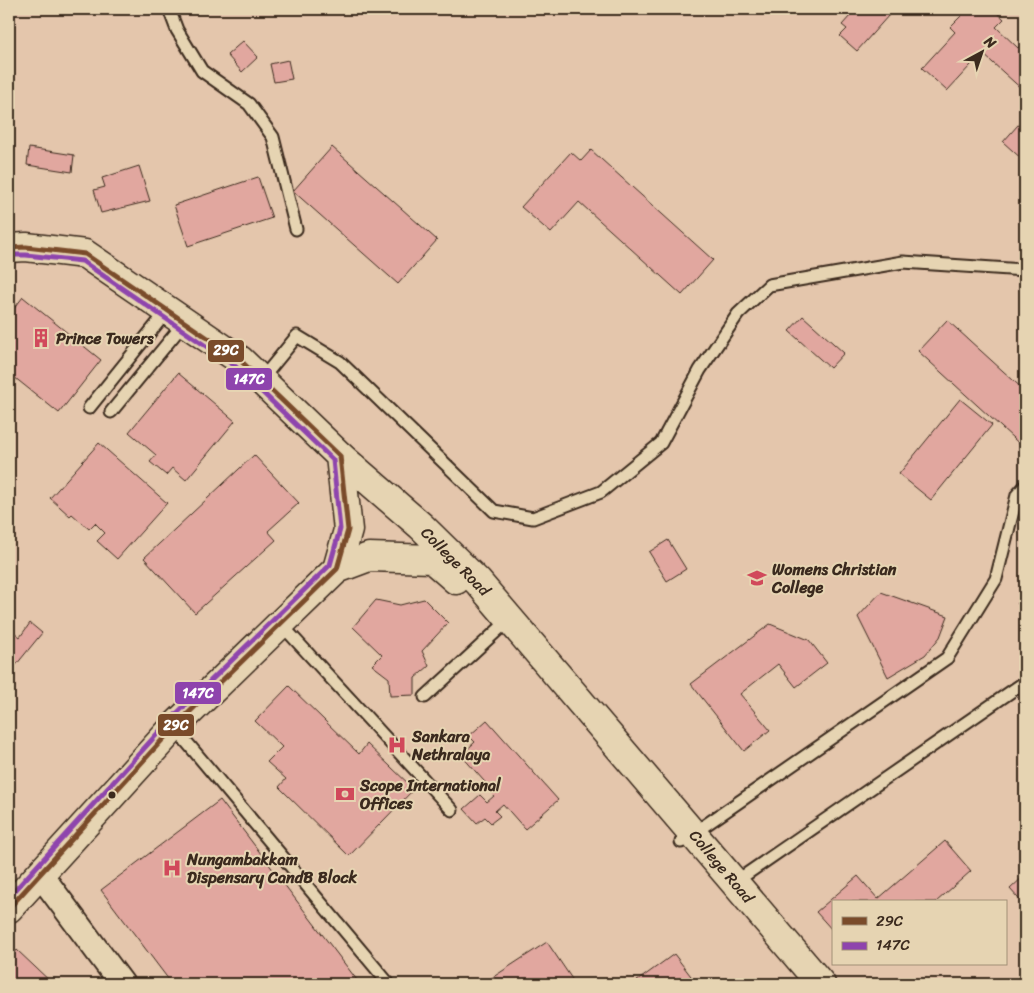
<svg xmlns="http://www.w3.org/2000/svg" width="1034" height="993" font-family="Sriracha,sans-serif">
	<rect width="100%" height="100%" fill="#e4c6ac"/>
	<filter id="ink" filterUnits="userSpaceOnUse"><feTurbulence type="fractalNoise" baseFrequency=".02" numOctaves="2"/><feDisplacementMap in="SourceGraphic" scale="10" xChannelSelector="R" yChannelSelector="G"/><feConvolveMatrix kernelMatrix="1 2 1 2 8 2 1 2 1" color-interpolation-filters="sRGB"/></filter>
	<g filter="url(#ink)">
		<path fill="#e1a79f" stroke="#3b2a1e" d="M 842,9 L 882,9 L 889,15 L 857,51 L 840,36 L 847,29 L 842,25 L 850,16 Z
			M 968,9 L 993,9 L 1004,19 L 996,27 L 1018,48 L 1025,40 L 1025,92 L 982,53 L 947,91 L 922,68 L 955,32 L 950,27 Z
			M 243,41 L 258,57 L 242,72 L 227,55 Z
			M 288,60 L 292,79 L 274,82 L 270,64 Z
			M 1025,117 L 1025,160 L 1024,161 L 1003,142 Z
			M 332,147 L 437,240 L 398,284 L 293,191 Z
			M 29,148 L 74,155 L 72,172 L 27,165 Z
			M 591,150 L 713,260 L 682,295 L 579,202 L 551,233 L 521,207 L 571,152 L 581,161 Z
			M 139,166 L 150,201 L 101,213 L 94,190 L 105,187 L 102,178 Z
			M 258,177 L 272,218 L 188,246 L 174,205 Z
			M 23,297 L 101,360 L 59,413 L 9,373 L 9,315 Z
			M 803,316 L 844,353 L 830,368 L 789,331 Z
			M 947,320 L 1025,391 L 1025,449 L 918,351 Z
			M 178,373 L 235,421 L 186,480 L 172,468 L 166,475 L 150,462 L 156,455 L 129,432 Z
			M 960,399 L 992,425 L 931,500 L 899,474 Z
			M 99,443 L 167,503 L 117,559 L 97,541 L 105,533 L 95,523 L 89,529 L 72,514 L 70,516 L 50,498 Z
			M 254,455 L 299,503 L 268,531 L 276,540 L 195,613 L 144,558 Z
			M 668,540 L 686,569 L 667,581 L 649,552 Z
			M 881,592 L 948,616 L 940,637 L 925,655 L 888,677 L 858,617 Z
			M 1025,595 L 1025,610 L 1017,603 Z
			M 424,599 L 448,623 L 422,651 L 429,666 L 415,678 L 415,695 L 390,696 L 389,678 L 372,665 L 382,655 L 353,627 L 376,600 L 400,605 Z
			M 30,623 L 42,633 L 16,665 L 9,658 L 9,628 L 20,637 Z
			M 770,624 L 809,640 L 827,663 L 796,687 L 778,664 L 740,694 L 770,730 L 744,751 L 691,684 Z
			M 289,686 L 359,754 L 367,744 L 414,789 L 349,856 L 279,787 L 286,779 L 267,762 L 282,747 L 255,721 Z
			M 487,720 L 558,800 L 525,829 L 503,804 L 495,811 L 500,816 L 491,823 L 485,817 L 477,823 L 464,809 L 480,795 L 487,802 L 494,796 L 489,791 L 491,789 L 461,755 L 475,742 L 469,736 Z
			M 220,800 L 360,984 L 172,984 L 101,890 Z
			M 945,841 L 971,871 L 936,902 L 833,902 L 833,931 L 816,912 L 858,876 L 878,899 Z
			M 1025,875 L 1025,906 L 1010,889 Z
			M 547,942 L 574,982 L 570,984 L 485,984 L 484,983 Z
			M 17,950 L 53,984 L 9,984 L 9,959 Z
			M 674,954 L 697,984 L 633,984 Z
			M 895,979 L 900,984 L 888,984 Z"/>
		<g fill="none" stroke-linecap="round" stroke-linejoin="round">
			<g stroke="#3b2a1e" stroke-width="15">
				<path id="service" d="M 169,9 L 177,30 L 202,71 L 249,104 L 273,137 L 296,229
					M 261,380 L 297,336 L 340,362 L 494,511 L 533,518 L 601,492 L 661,443 L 700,370 L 738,314 L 769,285 L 903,262 L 1025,270
					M 89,408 L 168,310
					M 111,412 L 185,322
					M 280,623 L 452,810
					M 425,697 L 500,628
					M 174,727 L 389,984
					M 681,842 L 947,658 L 996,579 L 1017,495 L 1025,486
					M 735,882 L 1025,682"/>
			</g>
			<g stroke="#3b2a1e" stroke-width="28">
				<path id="minor" d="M 40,874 L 122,984"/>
			</g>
			<g stroke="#3b2a1e" stroke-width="31">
				<path id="secondary" d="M 340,456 L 421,526 L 478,582 L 821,984
					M 337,569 L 369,557 L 432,559 L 456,580"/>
			</g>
			<g stroke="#3b2a1e" stroke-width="31">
				<path id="primary" d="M 9,248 L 26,247 L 85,254 L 240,360 L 340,456 L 348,530 L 337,569 L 174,727 L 9,908"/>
			</g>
			<use href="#service" stroke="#e6d4b2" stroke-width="11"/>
			<use href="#minor" stroke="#e6d4b2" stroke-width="24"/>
			<use href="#secondary" stroke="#e6d4b2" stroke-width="28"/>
			<use href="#primary" stroke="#e6d4b2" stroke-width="28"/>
			<g stroke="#e6d4b2" stroke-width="9">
				<path id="bus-1" d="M 9,248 L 26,247 L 85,254 L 240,360 L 340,456 L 348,530 L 337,569 L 174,727 L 9,908"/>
			</g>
			<g stroke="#e6d4b2" stroke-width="9">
				<path id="bus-2" d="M 9,897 L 168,722 L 330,565 L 340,529 L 333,460 L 235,366 L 82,261 L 26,255 L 9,255"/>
			</g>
			<use href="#bus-1" stroke="#7a4b2a" stroke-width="5"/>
			<use href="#bus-2" stroke="#8e44ad" stroke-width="5"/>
		</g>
	</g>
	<defs>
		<g id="building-bare" transform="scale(1.5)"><path d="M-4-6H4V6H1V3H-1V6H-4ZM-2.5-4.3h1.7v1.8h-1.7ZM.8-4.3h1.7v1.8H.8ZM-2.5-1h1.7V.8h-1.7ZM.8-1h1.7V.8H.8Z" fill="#d1495b" stroke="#e6d4b2" stroke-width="2.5" paint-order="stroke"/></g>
		<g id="university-bare" transform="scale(1.5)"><path d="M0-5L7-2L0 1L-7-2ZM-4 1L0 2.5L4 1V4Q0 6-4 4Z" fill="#d1495b" stroke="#e6d4b2" stroke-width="2.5" paint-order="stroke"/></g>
		<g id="hospital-bare" transform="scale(1.5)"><path d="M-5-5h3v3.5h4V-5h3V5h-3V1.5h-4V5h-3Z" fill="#d1495b" stroke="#e6d4b2" stroke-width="2.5" paint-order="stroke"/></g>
		<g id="bank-bare" transform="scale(1.5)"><path d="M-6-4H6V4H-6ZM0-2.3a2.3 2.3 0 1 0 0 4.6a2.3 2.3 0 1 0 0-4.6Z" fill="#d1495b" stroke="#e6d4b2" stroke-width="2.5" paint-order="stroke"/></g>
	</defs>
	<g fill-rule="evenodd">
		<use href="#building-bare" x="41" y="338"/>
		<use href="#university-bare" x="757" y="578"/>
		<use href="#hospital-bare" x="397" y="745"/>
		<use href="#bank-bare" x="345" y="794"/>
		<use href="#hospital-bare" x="172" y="868"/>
	</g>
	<circle fill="#3b2a1e" stroke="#e6d4b2" stroke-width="2" cx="112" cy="795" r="4.5"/>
	<g text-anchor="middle" stroke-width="4" stroke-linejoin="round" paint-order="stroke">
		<g font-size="16" font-weight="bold" fill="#3b2a1e" stroke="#e6d4b2" text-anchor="start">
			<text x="56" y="344">Prince Towers</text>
			<text x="772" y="575">Womens Christian<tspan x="772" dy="18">College</tspan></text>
			<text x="412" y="742">Sankara<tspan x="412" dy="18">Nethralaya</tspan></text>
			<text x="360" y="791">Scope International<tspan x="360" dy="18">Offices</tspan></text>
			<text x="187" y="865">Nungambakkam<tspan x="187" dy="18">Dispensary CandB Block</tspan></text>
		</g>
		<g font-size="16" fill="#3b2a1e" stroke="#e6d4b2">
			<text transform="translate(456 561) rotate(45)" y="6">College Road</text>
			<text transform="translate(722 866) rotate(50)" y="6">College Road</text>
		</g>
	</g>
	<g stroke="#e6d4b2" stroke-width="2">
		<rect x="207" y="339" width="38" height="24" rx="5" fill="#7a4b2a"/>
		<rect x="225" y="367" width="48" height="24" rx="5" fill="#8e44ad"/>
		<rect x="174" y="681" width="48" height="24" rx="5" fill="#8e44ad"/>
		<rect x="157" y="713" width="38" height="24" rx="5" fill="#7a4b2a"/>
	</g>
	<g font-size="14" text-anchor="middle" font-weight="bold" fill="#fff">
		<text x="226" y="355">29C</text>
		<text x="249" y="384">147C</text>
		<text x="198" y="698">147C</text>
		<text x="176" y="730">29C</text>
	</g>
	<rect width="1034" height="993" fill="none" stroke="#e6d4b2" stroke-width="30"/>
	<rect x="15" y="15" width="1004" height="963" fill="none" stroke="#3b2a1e" stroke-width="2" filter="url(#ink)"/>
	<rect x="832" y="900" width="175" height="65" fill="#e6d4b2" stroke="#a29077"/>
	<rect x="842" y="917" width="25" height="8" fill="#7a4b2a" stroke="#a29077"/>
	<text x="876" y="926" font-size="15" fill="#3b2a1e">29C</text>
	<rect x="842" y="942" width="25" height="8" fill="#8e44ad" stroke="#a29077"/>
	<text x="876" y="950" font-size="15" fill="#3b2a1e">147C</text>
	<g transform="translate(982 52) rotate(40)" stroke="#e6d4b2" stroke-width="4" paint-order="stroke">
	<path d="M0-4L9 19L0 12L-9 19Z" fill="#3b2a1e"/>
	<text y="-8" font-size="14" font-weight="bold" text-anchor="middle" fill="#3b2a1e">N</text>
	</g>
</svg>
